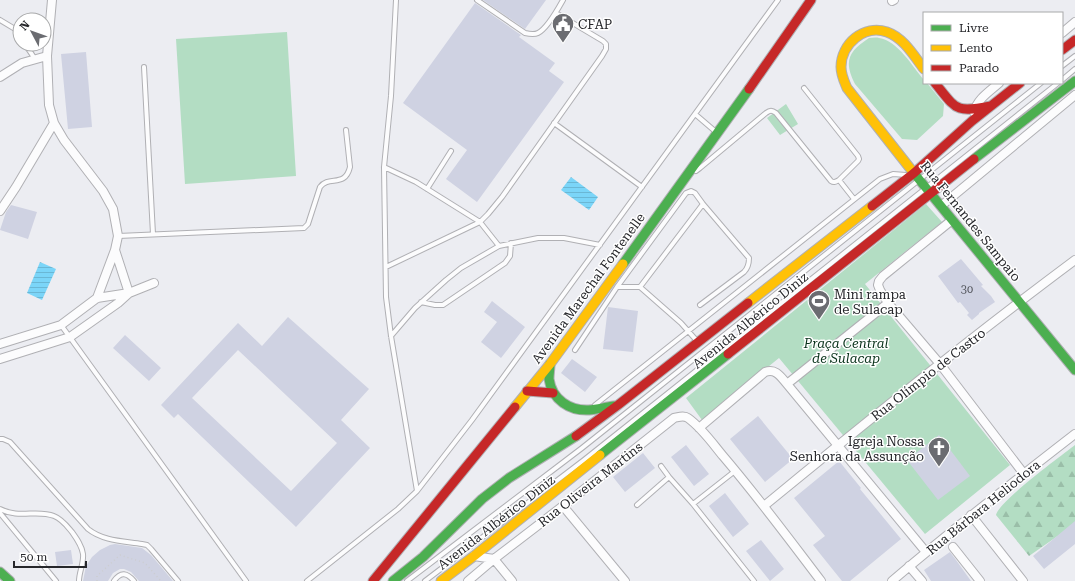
<svg xmlns="http://www.w3.org/2000/svg" width="1075" height="581" font-family="'Roboto Serif',serif">
	<defs>
		<pattern id="forest-firs" width="22" height="20" patternUnits="userSpaceOnUse"><rect width="22" height="20" fill="#b3ddc3"/><path d="M5 1l3.5 6h-7zM16 11l3.5 6h-7z" fill="#9abea8"/></pattern>
		<pattern id="water-rules" width="6" height="5" patternUnits="userSpaceOnUse"><rect width="6" height="5" fill="#7bd5f8"/><path d="M0 2.5h6" fill="none" stroke="#6ab7d5"/></pattern>
	</defs>
	<rect width="100%" height="100%" fill="#ecedf2"/>
	<path fill="url(#forest-firs)" d="M 1075,445 L 1075,524 L 1029,556 L 996,515 C 999,501 1061,456 1075,445 Z"/>
	<path fill="#b3ddc3" d="M 287,32 L 296,176 L 185,184 L 176,39 Z
		M 869,38 C 872,38 876,37 879,38 C 898,41 912,66 924,80 L 924,83 L 927,83 L 944,104 L 943,116 L 917,140 L 902,139 L 855,84 C 843,61 849,51 869,38 Z
		M 786,104 L 798,124 L 780,135 L 767,118 Z
		M 926,204 L 942,222 L 865,284 L 1010,465 L 925,534 L 779,358 L 702,420 L 686,398 Z"/>
	<path fill="url(#water-rules)" d="M 571,177 L 598,197 L 589,210 L 561,190 Z
		M 40,262 L 56,269 L 42,300 L 27,293 Z"/>
	<path fill="#cfd2e2" fill-rule="evenodd" d="M 483,0 L 546,0 L 525,29 Z
		M 475,3 L 521,35 L 519,37 L 555,63 L 549,71 L 564,82 L 477,202 L 446,179 L 467,150 L 403,103 Z
		M 86,52 L 92,127 L 68,129 L 61,54 Z
		M 11,205 L 37,212 L 28,239 L 0,230 L 6,212 Z
		M 961,259 L 983,285 L 981,286 L 991,296 L 995,302 L 979,313 L 979,314 L 972,320 L 967,315 L 969,313 L 960,302 L 958,303 L 938,276 Z
		M 492,301 L 525,327 L 501,358 L 481,342 L 497,322 L 484,312 Z
		M 608,307 L 638,311 L 633,352 L 603,349 Z
		M 288,317 L 369,389 L 341,420 L 370,448 L 296,527 L 178,414 L 174,418 L 161,405 L 238,323 L 262,346 ZM 238,350 L 337,443 L 291,491 L 192,398 Z
		M 125,335 L 161,368 L 149,381 L 113,348 Z
		M 572,359 L 597,377 L 585,392 L 561,373 Z
		M 758,416 L 793,459 L 765,482 L 730,439 Z
		M 939,435 L 970,476 L 938,500 L 907,460 Z
		M 686,445 L 709,474 L 694,486 L 671,457 Z
		M 643,453 L 655,468 L 625,492 L 613,477 Z
		M 839,461 L 861,488 L 860,489 L 901,539 L 850,581 L 842,581 L 813,545 L 825,536 L 794,498 Z
		M 725,493 L 749,524 L 733,537 L 709,506 Z
		M 1075,521 L 1075,544 L 1044,569 L 1033,556 Z
		M 761,540 L 784,569 L 770,581 L 746,551 Z
		M 115,544 L 142,548 L 151,555 L 173,581 L 139,581 L 131,572 L 124,569 L 120,569 L 113,573 L 108,581 L 83,581 L 86,566 L 92,557 L 100,550 L 110,545 Z
		M 71,550 L 73,564 L 57,566 L 55,552 Z
		M 950,552 L 956,560 L 971,581 L 931,581 L 924,570 Z"/>
	<g fill="none" stroke-linecap="round" stroke-linejoin="round">
		<g stroke="#b0b0b4" stroke-width="6">
			<path id="lane" d="M 396,0 L 391,96 L 384,167 L 386,297 L 391,336 L 417,491 L 472,420 L 778,0
				M 477,0 L 525,33 C 529,34 534,35 538,33 C 546,29 558,9 563,0
				M 0,20 L 15,29 L 20,36
				M 25,44 L 35,59
				M 1062,66 L 1075,56
				M 144,67 L 153,234
				M 1062,80 L 1075,69
				M 695,114 L 716,132
				M 554,123 L 642,187
				M 384,167 L 416,182 L 480,222 L 499,246
				M 696,171 L 700,168 L 766,113 C 770,110 772,110 776,113 L 831,181 C 834,183 835,182 839,180 L 858,161 L 859,159 L 858,156 L 804,88
				M 839,180 L 854,199
				M 427,189 L 451,151
				M 118,236 L 304,228 L 308,224 L 320,187 C 329,175 345,188 350,167 L 346,130
				M 386,267 L 480,222 L 488,214 L 502,197 L 602,56 L 606,49 L 606,44 L 603,41 L 556,13
				M 617,287 L 640,287 L 681,323 L 697,341
				M 640,287 L 703,204
				M 421,302 L 435,305 L 443,305 L 505,263 L 510,256 L 511,243
				M 61,325 L 246,581
				M 391,336 L 415,308 L 446,280 L 461,268 L 499,246 L 538,238 L 564,238 L 600,245
				M 575,350 L 617,287 L 686,193 L 691,191 L 695,193 L 703,204 L 749,258 C 749,264 748,268 744,272 L 700,305
				M 595,405 L 880,179 L 893,174 L 906,175
				M 0,439 L 3,439 L 10,442 L 88,529 C 103,541 123,541 142,544 L 147,545 L 151,549 L 178,581
				M 661,466 L 669,477 L 693,504 L 754,581
				M 693,504 L 735,471
				M 637,505 L 669,477
				M 0,509 C 19,519 37,509 54,516 C 62,519 67,526 72,532 C 77,539 82,546 83,554 C 84,563 79,572 79,581
				M 0,513 L 56,581
				M 114,581 C 121,571 127,573 134,581
				M 307,581 L 398,509 L 417,491
				M 407,581 L 582,448 L 1041,83
				M 425,581 L 584,460 L 1058,83"/>
		</g>
		<g stroke="#b0b0b4" stroke-width="10">
			<path id="street" d="M 52,0 L 47,56 L 49,105 L 54,123 L 64,140 L 103,191 L 113,209 L 118,236 L 115,250 L 97,298
				M 892,1 L 894,0
				M 1062,33 L 1075,22
				M 0,77 L 22,63 L 47,56
				M 974,112 C 977,99 990,91 999,83
				M 941,206 L 1075,95
				M 0,211 L 16,187 L 54,123
				M 952,220 L 883,276 L 879,281 L 878,285 L 880,290 L 888,303 L 940,364 L 1024,474
				M 115,250 L 129,293
				M 0,344 L 61,325 L 97,298 L 129,293 L 154,283
				M 0,359 L 70,337 L 118,303 L 129,293
				M 787,384 L 888,303
				M 699,428 L 765,372 C 776,368 781,377 787,384 L 926,552
				M 563,506 L 625,581
				M 764,506 C 866,422 969,339 1075,260
				M 971,515 L 1023,581
				M 953,547 L 980,581
				M 474,556 L 494,559 L 512,581
				M 909,566 L 922,581
				M 468,581 L 494,559 L 563,506 L 674,418 C 679,417 684,415 688,418 C 702,428 713,444 723,456 C 758,497 789,539 821,581
				M 892,581 C 952,530 1013,482 1075,434"/>
		</g>
		<g stroke="#b0b0b4" stroke-width="11">
			<path id="fast" d="M 974,159 L 1075,81
				M 913,172 L 1075,370
				M 623,264 L 749,89
				M 550,364 C 550,369 549,374 549,379 C 552,400 570,411 589,410 C 598,409 606,407 614,406
				M 600,455 L 728,354
				M 0,572 L 10,581
				M 393,581 L 423,557 L 482,499 L 509,478 L 576,436"/>
		</g>
		<g stroke="#b0b0b4" stroke-width="11">
			<path id="slow" d="M 913,172 L 847,88 C 844,81 841,75 841,67 C 841,44 864,24 887,32 C 904,38 914,56 924,69
				M 748,303 L 872,206
				M 515,407 L 550,364 L 623,264
				M 441,581 L 474,556 L 600,455"/>
		</g>
		<g stroke="#b0b0b4" stroke-width="11">
			<path id="jam" d="M 1062,50 L 1075,40
				M 935,83 C 957,110 955,113 991,106
				M 749,89 L 811,0
				M 872,206 L 914,173 L 972,121 L 1020,83
				M 728,354 L 974,159
				M 527,391 L 553,393
				M 576,436 L 618,405 L 748,303
				M 373,581 L 515,407"/>
		</g>
		<path stroke="#cccdd0" stroke-width="1.5" stroke-dasharray="1 3" stroke-linecap="butt" d="M 97,581 L 97,576 L 120,555 L 145,563 L 161,581"/>
		<use href="#lane" stroke="#fcfcfd" stroke-width="4"/>
		<use href="#street" stroke="#fcfcfd" stroke-width="8"/>
		<use href="#fast" stroke="#4caf50" stroke-width="9"/>
		<use href="#slow" stroke="#ffc107" stroke-width="9"/>
		<use href="#jam" stroke="#c62828" stroke-width="9"/>
	</g>
	<defs>
		<g id="civic-pin" transform="scale(1.15)"><path d="M0 17L-7.5 6A9.5 9.5 0 1 1 7.5 6Z" fill="#6b6c71" stroke="#fff"/><path d="M-.6-6.5H3V-4.5H.6V-3L4-1V1h2V6H-6V1h2V-1L-.6-3ZM-1.2 2.5V6h2.4V2.5Z" fill="#fff"/></g>
		<g id="stadium-pin" transform="scale(1.15)"><path d="M0 17L-7.5 6A9.5 9.5 0 1 1 7.5 6Z" fill="#6b6c71" stroke="#fff"/><path d="M0-5a6.5 5 0 1 0 0 10a6.5 5 0 1 0 0-10ZM-3.5-1.8h7v3.6h-7Z" fill="#fff"/></g>
		<g id="church-pin" transform="scale(1.15)"><path d="M0 17L-7.5 6A9.5 9.5 0 1 1 7.5 6Z" fill="#6b6c71" stroke="#fff"/><path d="M-1.2-6h2.4v3.5h3.3v2.4h-3.3V6h-2.4V-.1h-3.3v-2.4h3.3Z" fill="#fff"/></g>
	</defs>
	<g fill-rule="evenodd">
		<use href="#civic-pin" x="563" y="24"/>
		<use href="#stadium-pin" x="819" y="301"/>
		<use href="#church-pin" x="939" y="448"/>
	</g>
	<g text-anchor="middle" stroke-width="3" stroke-linejoin="round" paint-order="stroke">
		<g font-size="11" fill="#505259">
			<text x="967" y="293">30</text>
		</g>
		<g font-size="13" fill="#26272b" stroke="#fff" text-anchor="start">
			<text x="578" y="29">CFAP</text>
			<text x="834" y="299">Mini rampa<tspan x="834" dy="15">de Sulacap</tspan></text>
			<text x="924" y="446" text-anchor="end">Igreja Nossa<tspan x="924" dy="15">Senhora da Assunção</tspan></text>
		</g>
		<g font-size="13" fill="#26272b" stroke="#fff">
			<text transform="translate(971 221) rotate(51)" y="5">Rua Fernandes Sampaio</text>
			<text transform="translate(588 288) rotate(-54)" y="5">Avenida Marechal Fontenelle</text>
			<text transform="translate(750 320) rotate(-39)" y="5">Avenida Albérico Diniz</text>
			<text transform="translate(928 374) rotate(-38)" y="5">Rua Olímpio de Castro</text>
			<text transform="translate(590 484) rotate(-38)" y="5">Rua Oliveira Martins</text>
			<text transform="translate(983 507) rotate(-39)" y="5">Rua Bárbara Heliodora</text>
			<text transform="translate(496 522) rotate(-38)" y="5">Avenida Albérico Diniz</text>
		</g>
		<g font-size="13" font-style="italic" fill="#08321a" stroke="#fff">
			<text x="846" y="348">Praça Central<tspan x="846" dy="15">de Sulacap</tspan></text>
		</g>
	</g>
	<rect x="923" y="12" width="140" height="72" fill="#ffffff" stroke="#a8a9aa"/>
	<rect x="931" y="25" width="20" height="6" fill="#4caf50" stroke="#a8a9aa"/>
	<text x="959" y="32" font-size="12" fill="#26272b">Livre</text>
	<rect x="931" y="45" width="20" height="6" fill="#ffc107" stroke="#a8a9aa"/>
	<text x="959" y="52" font-size="12" fill="#26272b">Lento</text>
	<rect x="931" y="65" width="20" height="6" fill="#c62828" stroke="#a8a9aa"/>
	<text x="959" y="72" font-size="12" fill="#26272b">Parado</text>
	<g transform="translate(32 32) rotate(311)"><circle r="19" fill="#ffffff" stroke="#a8a9aa"/>
	<path d="M0-3L7 15L0 10L-7 15Z" fill="#6b6c71"/>
	<text y="-6" font-size="11" font-weight="bold" text-anchor="middle" fill="#26272b">N</text>
	</g>
	<path d="M14 561v6h72v-6" fill="none" stroke="#26272b" stroke-width="2"/>
	<text x="20" y="561" font-size="12" fill="#26272b" stroke="#ffffff" stroke-width="3" paint-order="stroke">50 m</text>
</svg>
